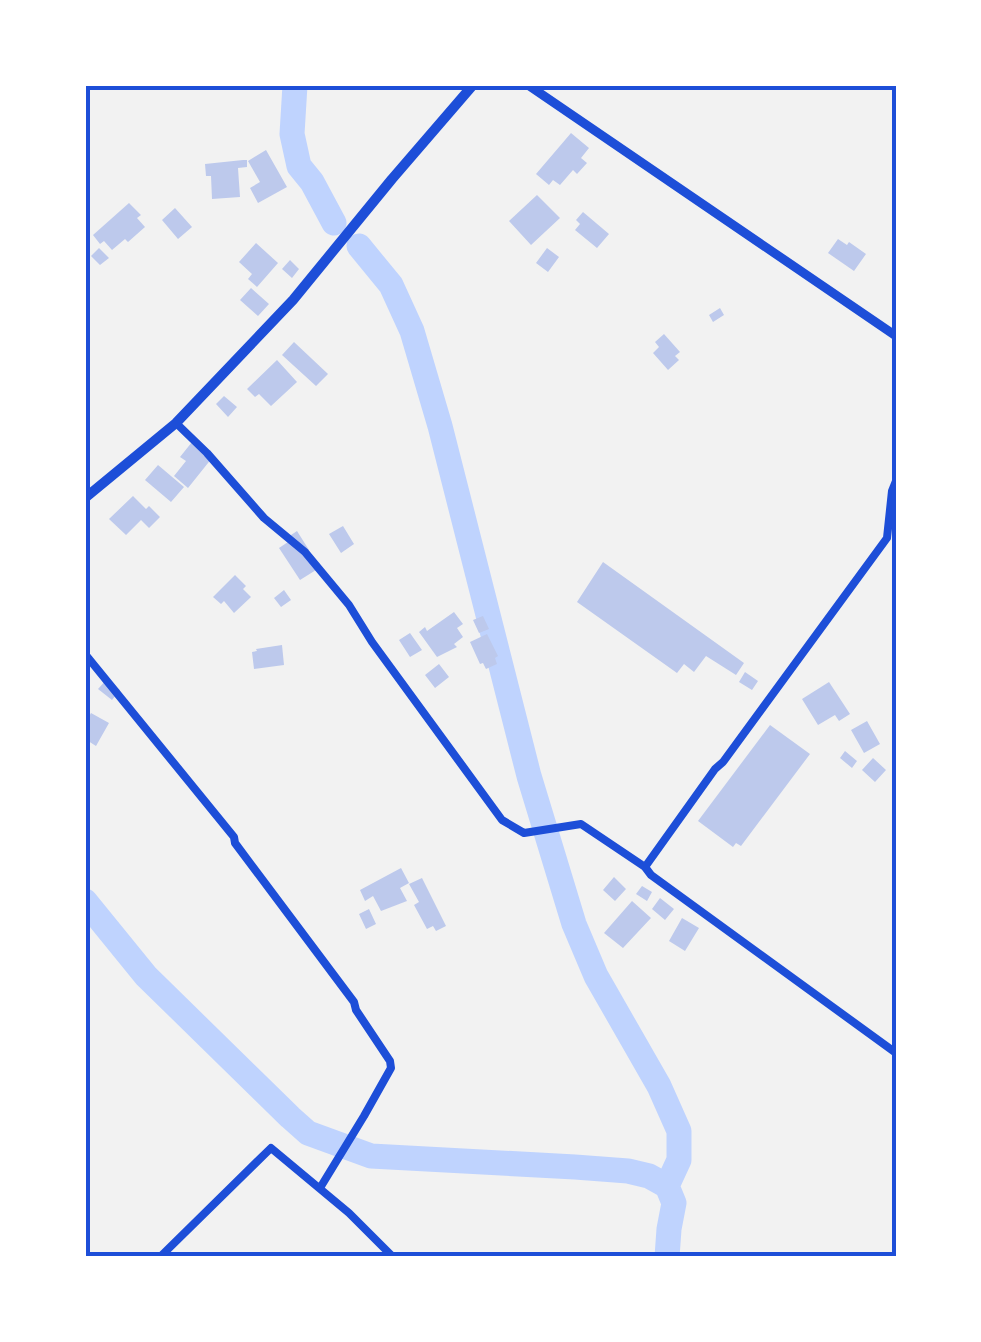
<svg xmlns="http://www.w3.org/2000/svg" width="981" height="1342" font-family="'Roboto Serif',serif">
	<rect width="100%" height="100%" fill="#f2f2f2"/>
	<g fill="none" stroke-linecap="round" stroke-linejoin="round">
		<path stroke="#bfd3fe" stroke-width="25" d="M 295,85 L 292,134 L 299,166 L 312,182 L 334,223
			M 359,246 L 391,285 L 412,331 L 440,426 L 529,776 L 574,924 L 596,976 L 659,1086 L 679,1131 L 679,1160 L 667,1186
			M 85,901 L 146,976 L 290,1117 L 308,1133 L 371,1156 L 575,1167 L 628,1171 L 649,1176 L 667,1186 L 674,1203 L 669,1229 L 667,1257"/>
	</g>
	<path fill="#bdc9ec" d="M 571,133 L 589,148 L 581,158 L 587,163 L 577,174 L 573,170 L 560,185 L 553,180 L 549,185 L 536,174 Z
		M 266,150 L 287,187 L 258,203 L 250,188 L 260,182 L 248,161 Z
		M 243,160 L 247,160 L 247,167 L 238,168 L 240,197 L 212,199 L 211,176 L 206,176 L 205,164 Z
		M 537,195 L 560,218 L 531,245 L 509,221 Z
		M 129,203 L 141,215 L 137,218 L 145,227 L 128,242 L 125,239 L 112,250 L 104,241 L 100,244 L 93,235 Z
		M 175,208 L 192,227 L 178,239 L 162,220 Z
		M 583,212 L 609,234 L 597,248 L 575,230 L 580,224 L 576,220 Z
		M 838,239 L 847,245 L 849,242 L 866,254 L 854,271 L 828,253 Z
		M 256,243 L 278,263 L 257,287 L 248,279 L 252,274 L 239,262 Z
		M 99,248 L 109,258 L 100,265 L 91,256 Z
		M 547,248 L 559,257 L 548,272 L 536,263 Z
		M 290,260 L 299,269 L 292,278 L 282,269 Z
		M 251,288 L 269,304 L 258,316 L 240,300 Z
		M 720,308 L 724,315 L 713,322 L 709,315 Z
		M 664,334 L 680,352 L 675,356 L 679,360 L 668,370 L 653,353 L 659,347 L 655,342 Z
		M 294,342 L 328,374 L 316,386 L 282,355 Z
		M 277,360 L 297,382 L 271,406 L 259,394 L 255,397 L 247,389 Z
		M 224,396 L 237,407 L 228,417 L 216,404 Z
		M 192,442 L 212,458 L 188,488 L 174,476 L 186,461 L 180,457 Z
		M 158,465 L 184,487 L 171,502 L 145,480 Z
		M 133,496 L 146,509 L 149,506 L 160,517 L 149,528 L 141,520 L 126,535 L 109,519 Z
		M 343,526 L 354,544 L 341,553 L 329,534 Z
		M 297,531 L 309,550 L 306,553 L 316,570 L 300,580 L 279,548 L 291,540 L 288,537 Z
		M 603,562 L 744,663 L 736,675 L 706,656 L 694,672 L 684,664 L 677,673 L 577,602 Z
		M 235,575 L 246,586 L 243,589 L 251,597 L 234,613 L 224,601 L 221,604 L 213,597 Z
		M 284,590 L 291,600 L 281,607 L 274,598 Z
		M 454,612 L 463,624 L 457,628 L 463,637 L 454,644 L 457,647 L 437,657 L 419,632 L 425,627 L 427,631 Z
		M 483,616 L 489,629 L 479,633 L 473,620 Z
		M 410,633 L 422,650 L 410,657 L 399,640 Z
		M 487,634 L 498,656 L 495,658 L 497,664 L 486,669 L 483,663 L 480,664 L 470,642 Z
		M 282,645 L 284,665 L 254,669 L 252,652 L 257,651 L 256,649 Z
		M 439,664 L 449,677 L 435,688 L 425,675 Z
		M 745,672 L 758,681 L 752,690 L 739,682 Z
		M 107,679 L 120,690 L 112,700 L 98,689 Z
		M 829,682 L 850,714 L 839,721 L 835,715 L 818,725 L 802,699 Z
		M 91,713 L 109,723 L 96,746 L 85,739 L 85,724 Z
		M 867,721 L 880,744 L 864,753 L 851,730 Z
		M 770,725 L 810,754 L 741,846 L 736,843 L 733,847 L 698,821 Z
		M 845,751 L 857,761 L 852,768 L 840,758 Z
		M 873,758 L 886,770 L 875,782 L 862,770 Z
		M 401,868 L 409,883 L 400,888 L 407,901 L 381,911 L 373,896 L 365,901 L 360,890 Z
		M 614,877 L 626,889 L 615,901 L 603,890 Z
		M 422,878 L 446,926 L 436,931 L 433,926 L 427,929 L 414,905 L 419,902 L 409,884 Z
		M 642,886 L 652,892 L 647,901 L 636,894 Z
		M 660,898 L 674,909 L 665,920 L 652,909 Z
		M 632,901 L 651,918 L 623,948 L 604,933 Z
		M 369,909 L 376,924 L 366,929 L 359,914 Z
		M 682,918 L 699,928 L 685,951 L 669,941 Z"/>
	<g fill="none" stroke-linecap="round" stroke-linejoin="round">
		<path stroke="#1d4ed8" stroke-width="8" d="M 176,423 L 207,453 L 264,518 L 305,552 L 349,605 L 372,642 L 502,820 L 524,833 L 581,824 L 645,867 L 651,875 L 896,1053
			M 85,654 L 234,837 L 235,843 L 354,1002 L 356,1010 L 390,1061 L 391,1068 L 364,1116 L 320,1188
			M 645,867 L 715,769 L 723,762 L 887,538 L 892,491 L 896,481
			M 160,1257 L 271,1148 L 349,1213 L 393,1257"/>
		<path stroke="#1d4ed8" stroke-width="9" d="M 528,85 L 896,336"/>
		<path stroke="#1d4ed8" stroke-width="10" d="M 85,498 L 176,423 L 293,300 L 392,179 L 473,85"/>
	</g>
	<rect width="981" height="1342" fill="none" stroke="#ffffff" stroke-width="175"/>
	<rect x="88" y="88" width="806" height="1166" fill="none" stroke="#1d4ed8" stroke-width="4"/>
</svg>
